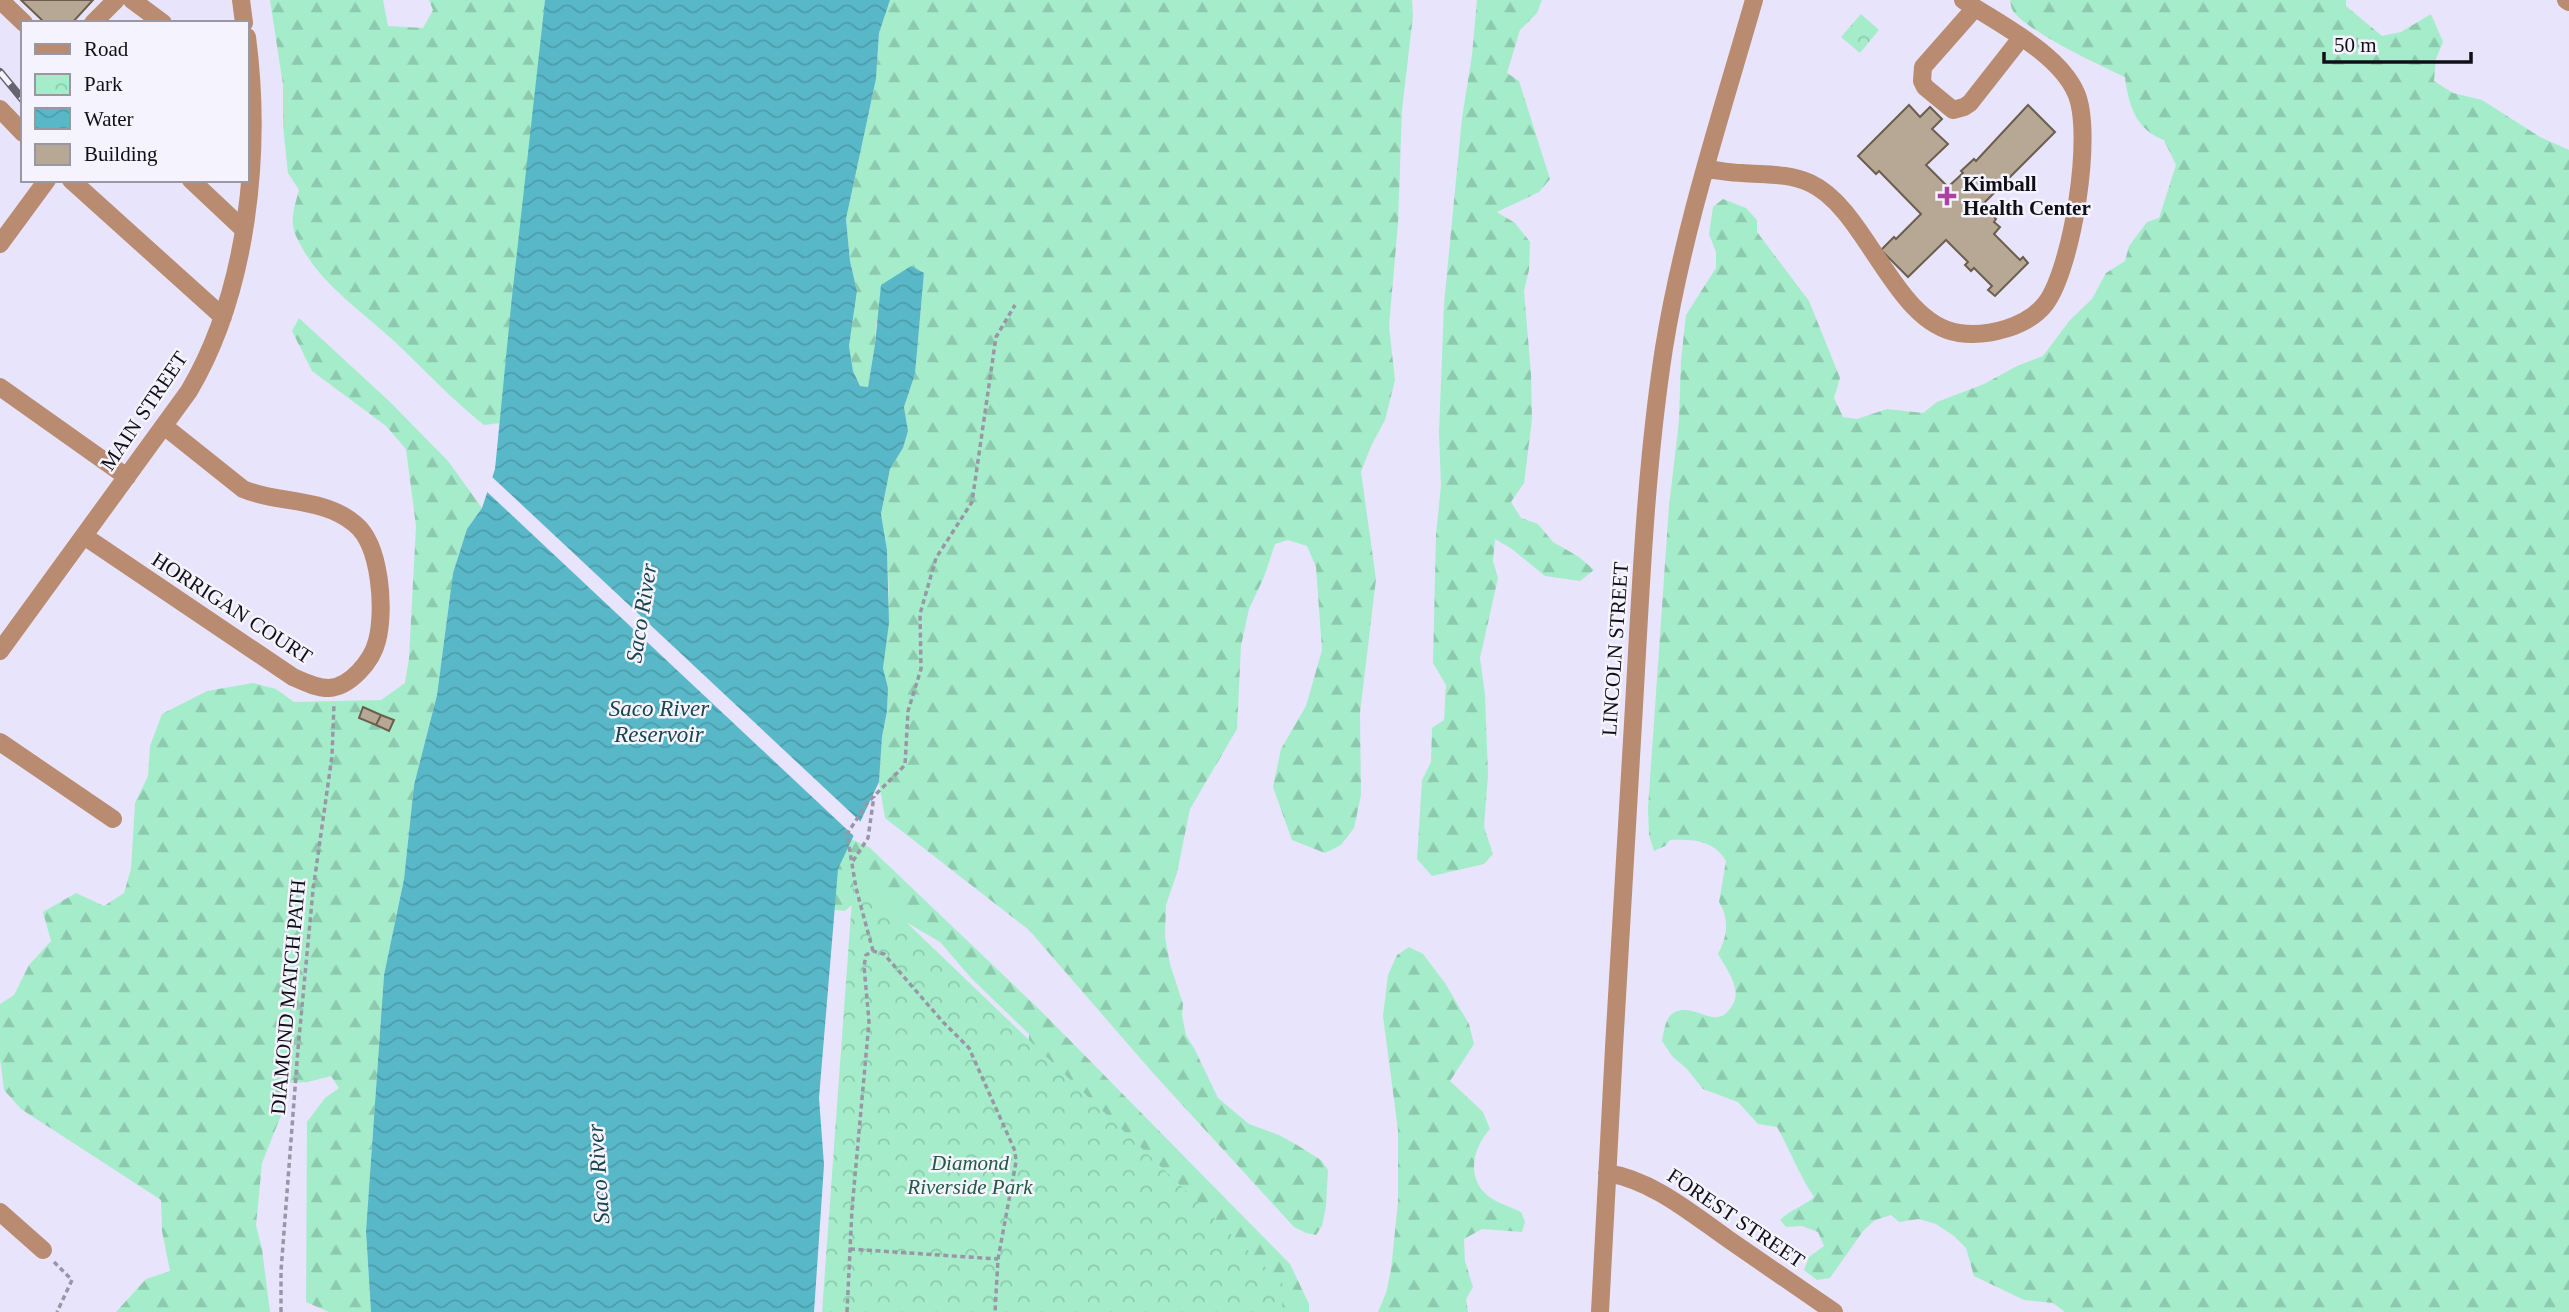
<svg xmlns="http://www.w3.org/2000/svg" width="2569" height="1312" font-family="Georgia,serif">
	<defs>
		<pattern id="forest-firs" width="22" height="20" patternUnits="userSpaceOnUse" patternTransform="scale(1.75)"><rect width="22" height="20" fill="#a5edca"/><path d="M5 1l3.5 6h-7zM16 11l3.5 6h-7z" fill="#8dcaad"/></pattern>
		<pattern id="park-crowns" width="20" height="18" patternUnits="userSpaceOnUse" patternTransform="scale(1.75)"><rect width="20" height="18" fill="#a5edca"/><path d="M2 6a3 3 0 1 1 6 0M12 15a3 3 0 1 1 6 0" fill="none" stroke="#8dcaad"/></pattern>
		<pattern id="water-waves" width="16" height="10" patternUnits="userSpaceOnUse" patternTransform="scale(1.75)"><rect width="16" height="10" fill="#59b8c8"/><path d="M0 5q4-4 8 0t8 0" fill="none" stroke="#4c9dab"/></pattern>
	</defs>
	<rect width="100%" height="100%" fill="#e8e4fb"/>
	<path fill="url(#forest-firs)" d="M 270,0 L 383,0 L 388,26 L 423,28 L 433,10 L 429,0 L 545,0 L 500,423 L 484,425 C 451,399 424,369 394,341 C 358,308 317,282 296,236 C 289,221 295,205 299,190 L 288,173 L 283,126 L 283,85 Z
		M 890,0 L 1412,0 L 1413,16 L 1402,110 L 1398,224 L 1389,326 L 1395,380 L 1385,420 L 1371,446 L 1361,472 L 1376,579 L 1360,713 L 1361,795 L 1354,828 L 1341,845 L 1325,853 L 1292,840 L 1273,787 L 1281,749 L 1306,706 L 1322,650 L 1316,567 L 1307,546 L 1288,540 L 1275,544 L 1264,577 L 1249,609 L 1241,646 L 1237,729 L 1190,809 L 1177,873 L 1166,905 L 1165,937 L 1170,964 L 1183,1004 L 1182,1015 L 1186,1035 L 1194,1048 L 1218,1098 L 1249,1124 L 1279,1135 L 1297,1145 L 1321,1160 L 1328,1170 L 1326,1206 L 1322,1226 L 1316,1235 L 1306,1233 L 1294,1227 L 1153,1073 L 1029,930 L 885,818 L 879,782 L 882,737 L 887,711 L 888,688 L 883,668 L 889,595 L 887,550 L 881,514 L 890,469 L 903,448 L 908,431 L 904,407 L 915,374 L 924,273 L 876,325 L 875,344 L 868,387 L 860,386 L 853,371 L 849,346 L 857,291 L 850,261 L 846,219 L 876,79 L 879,33 Z
		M 1477,0 L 1542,0 L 1537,13 L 1520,30 L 1507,73 L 1519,81 L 1550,179 L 1539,192 L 1497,212 L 1515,223 L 1530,242 L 1529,270 L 1524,291 L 1531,374 L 1532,419 L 1524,483 L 1511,502 L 1521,518 L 1538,524 L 1553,542 L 1579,557 L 1594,570 L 1580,581 L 1545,576 L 1512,549 L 1495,539 L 1493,561 L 1498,578 L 1480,658 L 1485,695 L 1488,775 L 1484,827 L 1493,854 L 1484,864 L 1432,876 L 1417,859 L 1422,780 L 1431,762 L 1432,728 L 1444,720 L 1446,685 L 1433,663 L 1436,535 L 1441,486 L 1439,433 L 1444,304 L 1462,118 L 1472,55 Z
		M 2010,0 L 2346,0 L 2346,6 L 2382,36 L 2401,32 L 2431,14 L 2443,42 L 2436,59 L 2434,81 L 2453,93 L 2482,100 L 2540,137 L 2569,150 L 2569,1312 L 2065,1312 L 2053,1303 L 2024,1300 L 1974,1276 L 1966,1248 L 1954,1236 L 1936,1224 L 1919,1219 L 1899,1222 L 1891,1215 L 1875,1220 L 1863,1231 L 1830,1278 L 1817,1280 L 1804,1270 L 1809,1257 L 1824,1246 L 1818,1232 L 1802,1226 L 1786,1227 L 1780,1220 C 1791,1209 1803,1207 1814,1197 C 1799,1175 1790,1150 1777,1127 L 1758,1124 L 1738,1102 L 1703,1089 L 1687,1069 L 1672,1056 L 1662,1041 C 1664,1031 1665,1017 1675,1012 C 1697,1002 1717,1034 1733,1004 C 1742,989 1726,968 1718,954 C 1727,937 1730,920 1719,902 L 1726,861 C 1714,840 1693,839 1670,840 L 1665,846 L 1654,851 L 1649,835 L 1648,808 L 1669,506 L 1679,421 L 1681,360 L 1686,315 L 1716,268 L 1716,252 L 1709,234 L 1713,207 L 1723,199 L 1746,208 L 1757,220 L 1757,232 L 1809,301 L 1840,378 L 1834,398 L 1843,417 L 1857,419 L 1887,409 L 1923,413 L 1937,402 L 1984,384 L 2017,366 L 2043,356 L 2070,320 L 2092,299 L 2106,273 L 2125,261 L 2129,246 L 2147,222 L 2159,218 L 2176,165 L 2164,140 C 2136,130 2128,104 2125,77 C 2100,66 2027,31 2013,11 C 2011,8 2011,4 2010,0 Z
		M 299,318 L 389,401 L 448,461 L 482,508 L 467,529 L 453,573 L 437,695 L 414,785 L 404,879 L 384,975 L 366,1231 L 371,1312 L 329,1312 L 306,1302 L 307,1122 L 325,1098 L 339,1088 L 331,1076 L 308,1082 L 287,1083 L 284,1108 L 262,1163 L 256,1225 L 262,1249 L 270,1312 L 116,1312 L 146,1279 L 170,1271 L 162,1231 L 161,1200 L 21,1109 L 4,1090 L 0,1058 L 0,1004 L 14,995 L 29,965 L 51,941 L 43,912 L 76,893 L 104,906 L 124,893 L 131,869 L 135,803 L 148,776 L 150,746 L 162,714 L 207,691 L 253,683 L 276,689 L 294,702 L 381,700 L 405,683 L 409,658 L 416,526 L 406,449 L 386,426 L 312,371 L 292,331 Z
		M 842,835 L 869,847 L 1042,1012 L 1290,1264 L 1309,1304 L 1309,1312 L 1020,1312 L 1029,1034 L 972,979 L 940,942 L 904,921 L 856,901 L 845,911 L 827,909 Z
		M 1409,947 L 1423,954 L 1445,983 L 1469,1024 L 1474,1044 L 1450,1081 L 1483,1112 L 1490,1129 C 1475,1145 1467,1171 1482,1190 C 1490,1201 1509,1206 1521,1212 L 1525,1222 L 1522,1232 L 1482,1229 L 1464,1239 L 1465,1261 L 1473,1287 L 1466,1299 L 1468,1312 L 1378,1312 L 1386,1293 L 1391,1270 L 1398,1202 L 1398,1130 L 1383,1016 L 1388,975 L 1397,955 Z"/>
	<path fill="url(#park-crowns)" d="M 1861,14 L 1879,30 L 1860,53 L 1841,37 Z
		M 854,872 L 1283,1284 L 1282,1312 L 822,1312 Z"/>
	<path fill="url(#water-waves)" d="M 545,0 L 890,0 L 879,33 L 876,79 L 846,219 L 850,261 L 857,291 L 849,346 L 853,371 L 860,386 L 868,387 L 875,344 L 881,285 L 911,266 L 924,273 L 915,374 L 904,407 L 908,431 L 903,448 L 890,469 L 881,514 L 887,550 L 889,623 L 883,668 L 888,688 L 887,711 L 882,737 L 879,782 L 838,869 L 819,1098 L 824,1165 L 814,1312 L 371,1312 L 366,1231 L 384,975 L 404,879 L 414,785 L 437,695 L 453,573 L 467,529 L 482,508 L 495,469 L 511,306 Z"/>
	<path fill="#e8e4fb" d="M 490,475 L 863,824 L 856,838 L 485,490 Z"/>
	<path fill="#b7a895" stroke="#6c5e4d" stroke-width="2" d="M 21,0 L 93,0 L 72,23 L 45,23 Z
		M 1909,105 L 1920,117 L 1930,107 L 1942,119 L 1932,129 L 1948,144 L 1926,165 L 1948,187 L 1963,173 L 1961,171 L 1974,159 L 1976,161 L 2028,105 L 2055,132 L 1982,205 L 1996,219 L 1994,222 L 2000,227 L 1994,234 L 2020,260 L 2023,257 L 2028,263 L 1995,296 L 1988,290 L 1992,286 L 1974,268 L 1971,271 L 1965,265 L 1968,262 L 1946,240 L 1908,277 L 1881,250 L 1894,237 L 1896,239 L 1921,214 L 1879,171 L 1876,174 L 1858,156 Z
		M 363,707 L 381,715 L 376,725 L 359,718 Z
		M 381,715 L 394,720 L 389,731 L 376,725 Z"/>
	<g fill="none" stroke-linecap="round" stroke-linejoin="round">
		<path stroke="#9996a7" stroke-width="3.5" stroke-dasharray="5 3.5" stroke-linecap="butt" d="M 853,861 L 868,838 L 874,796
			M 873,951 L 856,888 L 847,834 L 868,802 L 905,765 L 908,711 L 921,669 L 920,614 L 936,558 L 972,502 L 996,337 L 1015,305
			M 850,1249 L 998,1259
			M 54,1262 L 72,1280 L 57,1312
			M 281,1312 L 281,1271 L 298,1049 L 313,890 L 332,756 L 334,704
			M 847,1312 L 852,1209 L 869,1022 L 864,966 L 866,955 L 873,951 L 884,954 L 943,1022 L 969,1048 L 1015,1151 L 1016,1162 L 998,1259 L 995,1312"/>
		<path stroke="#b98b70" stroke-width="18" d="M 0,0 L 24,23
			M 132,0 L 163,23
			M 241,0 L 244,23
			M 2566,0 L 2569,2
			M 1975,8 L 1923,67 L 1922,81 L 1925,87 L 1953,110 L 1964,107 L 1970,103 L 2021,38
			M 93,23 L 116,0
			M 0,109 L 23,133
			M 1706,169 C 1718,170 1730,173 1742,173 C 1766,175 1787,173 1810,183 C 1867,209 1894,324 1959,333 C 1988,337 2028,327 2046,303 C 2072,268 2094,133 2076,93 C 2059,53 1999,24 1963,0
			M 71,180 L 223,317
			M 191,180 L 243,229
			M 0,244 L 47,180
			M 0,387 L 127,477
			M 84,536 L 293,677 C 304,682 316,688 329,688 C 350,687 372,661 377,641 C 385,611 381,545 355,524 C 324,497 278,504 243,489 L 164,426
			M 0,651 L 189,391 C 248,291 262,152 247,37
			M 0,742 L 113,819
			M 1607,1173 C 1652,1180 1691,1213 1728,1239 C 1763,1263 1799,1288 1834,1312
			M 0,1212 L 43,1250
			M 1600,1312 C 1609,1121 1621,931 1632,740 C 1640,610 1644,477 1664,348 C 1683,230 1721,115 1754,0"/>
		<g stroke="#676472" stroke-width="8">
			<path id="rail" d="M 0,72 L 23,100"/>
		</g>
		<use href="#rail" stroke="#f5f3fd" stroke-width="5" stroke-dasharray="16" stroke-linecap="butt"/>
	</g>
	<path fill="#ac41a1" stroke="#f5f3fd" stroke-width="2.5" d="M1943.5 185.5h7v7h7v7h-7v7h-7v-7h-7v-7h7z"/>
	<g text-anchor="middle" stroke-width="5" stroke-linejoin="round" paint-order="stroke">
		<g font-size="21" font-weight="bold" fill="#100e16" stroke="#f5f3fd" text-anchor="start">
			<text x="1963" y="191">Kimball<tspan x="1963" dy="24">Health Center</tspan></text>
		</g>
		<g font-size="21" fill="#100e16" stroke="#f5f3fd">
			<text transform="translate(144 411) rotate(-56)" y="7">MAIN STREET</text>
			<text transform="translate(232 608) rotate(33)" y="7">HORRIGAN COURT</text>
			<text transform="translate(1615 649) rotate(-86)" y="7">LINCOLN STREET</text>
			<text transform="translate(288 997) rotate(-85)" y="7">DIAMOND MATCH PATH</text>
			<text transform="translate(1736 1218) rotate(34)" y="7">FOREST STREET</text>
		</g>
		<g font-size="21" font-style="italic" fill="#215b42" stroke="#f5f3fd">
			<text x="970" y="1170">Diamond<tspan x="970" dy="24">Riverside Park</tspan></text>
		</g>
		<g font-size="23" font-style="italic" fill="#19454c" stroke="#f5f3fd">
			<text transform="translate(641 613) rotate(-81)" y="8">Saco River</text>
			<text x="659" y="716">Saco River<tspan x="659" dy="26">Reservoir</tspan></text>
			<text transform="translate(598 1174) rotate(-94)" y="8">Saco River</text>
		</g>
	</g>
	<rect x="21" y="21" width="228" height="161" fill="#f5f3fd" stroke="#9997a1" stroke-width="2"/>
	<rect x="35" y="44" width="35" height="10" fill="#b98b70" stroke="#9997a1" stroke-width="2"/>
	<text x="84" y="56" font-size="21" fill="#100e16">Road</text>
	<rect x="35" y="74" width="35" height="21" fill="url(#park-crowns)" stroke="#9997a1" stroke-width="2"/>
	<text x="84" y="91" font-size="21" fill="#100e16">Park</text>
	<rect x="35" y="108" width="35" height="21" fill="url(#water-waves)" stroke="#9997a1" stroke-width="2"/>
	<text x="84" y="126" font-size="21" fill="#100e16">Water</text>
	<rect x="35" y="144" width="35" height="21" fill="#b7a895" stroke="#9997a1" stroke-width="2"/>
	<text x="84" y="161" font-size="21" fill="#100e16">Building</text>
	<path d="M2324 52v10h147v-10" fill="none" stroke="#100e16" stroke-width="3.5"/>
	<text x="2334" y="52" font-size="21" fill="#100e16" stroke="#f5f3fd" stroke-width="5" paint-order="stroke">50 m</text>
</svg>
